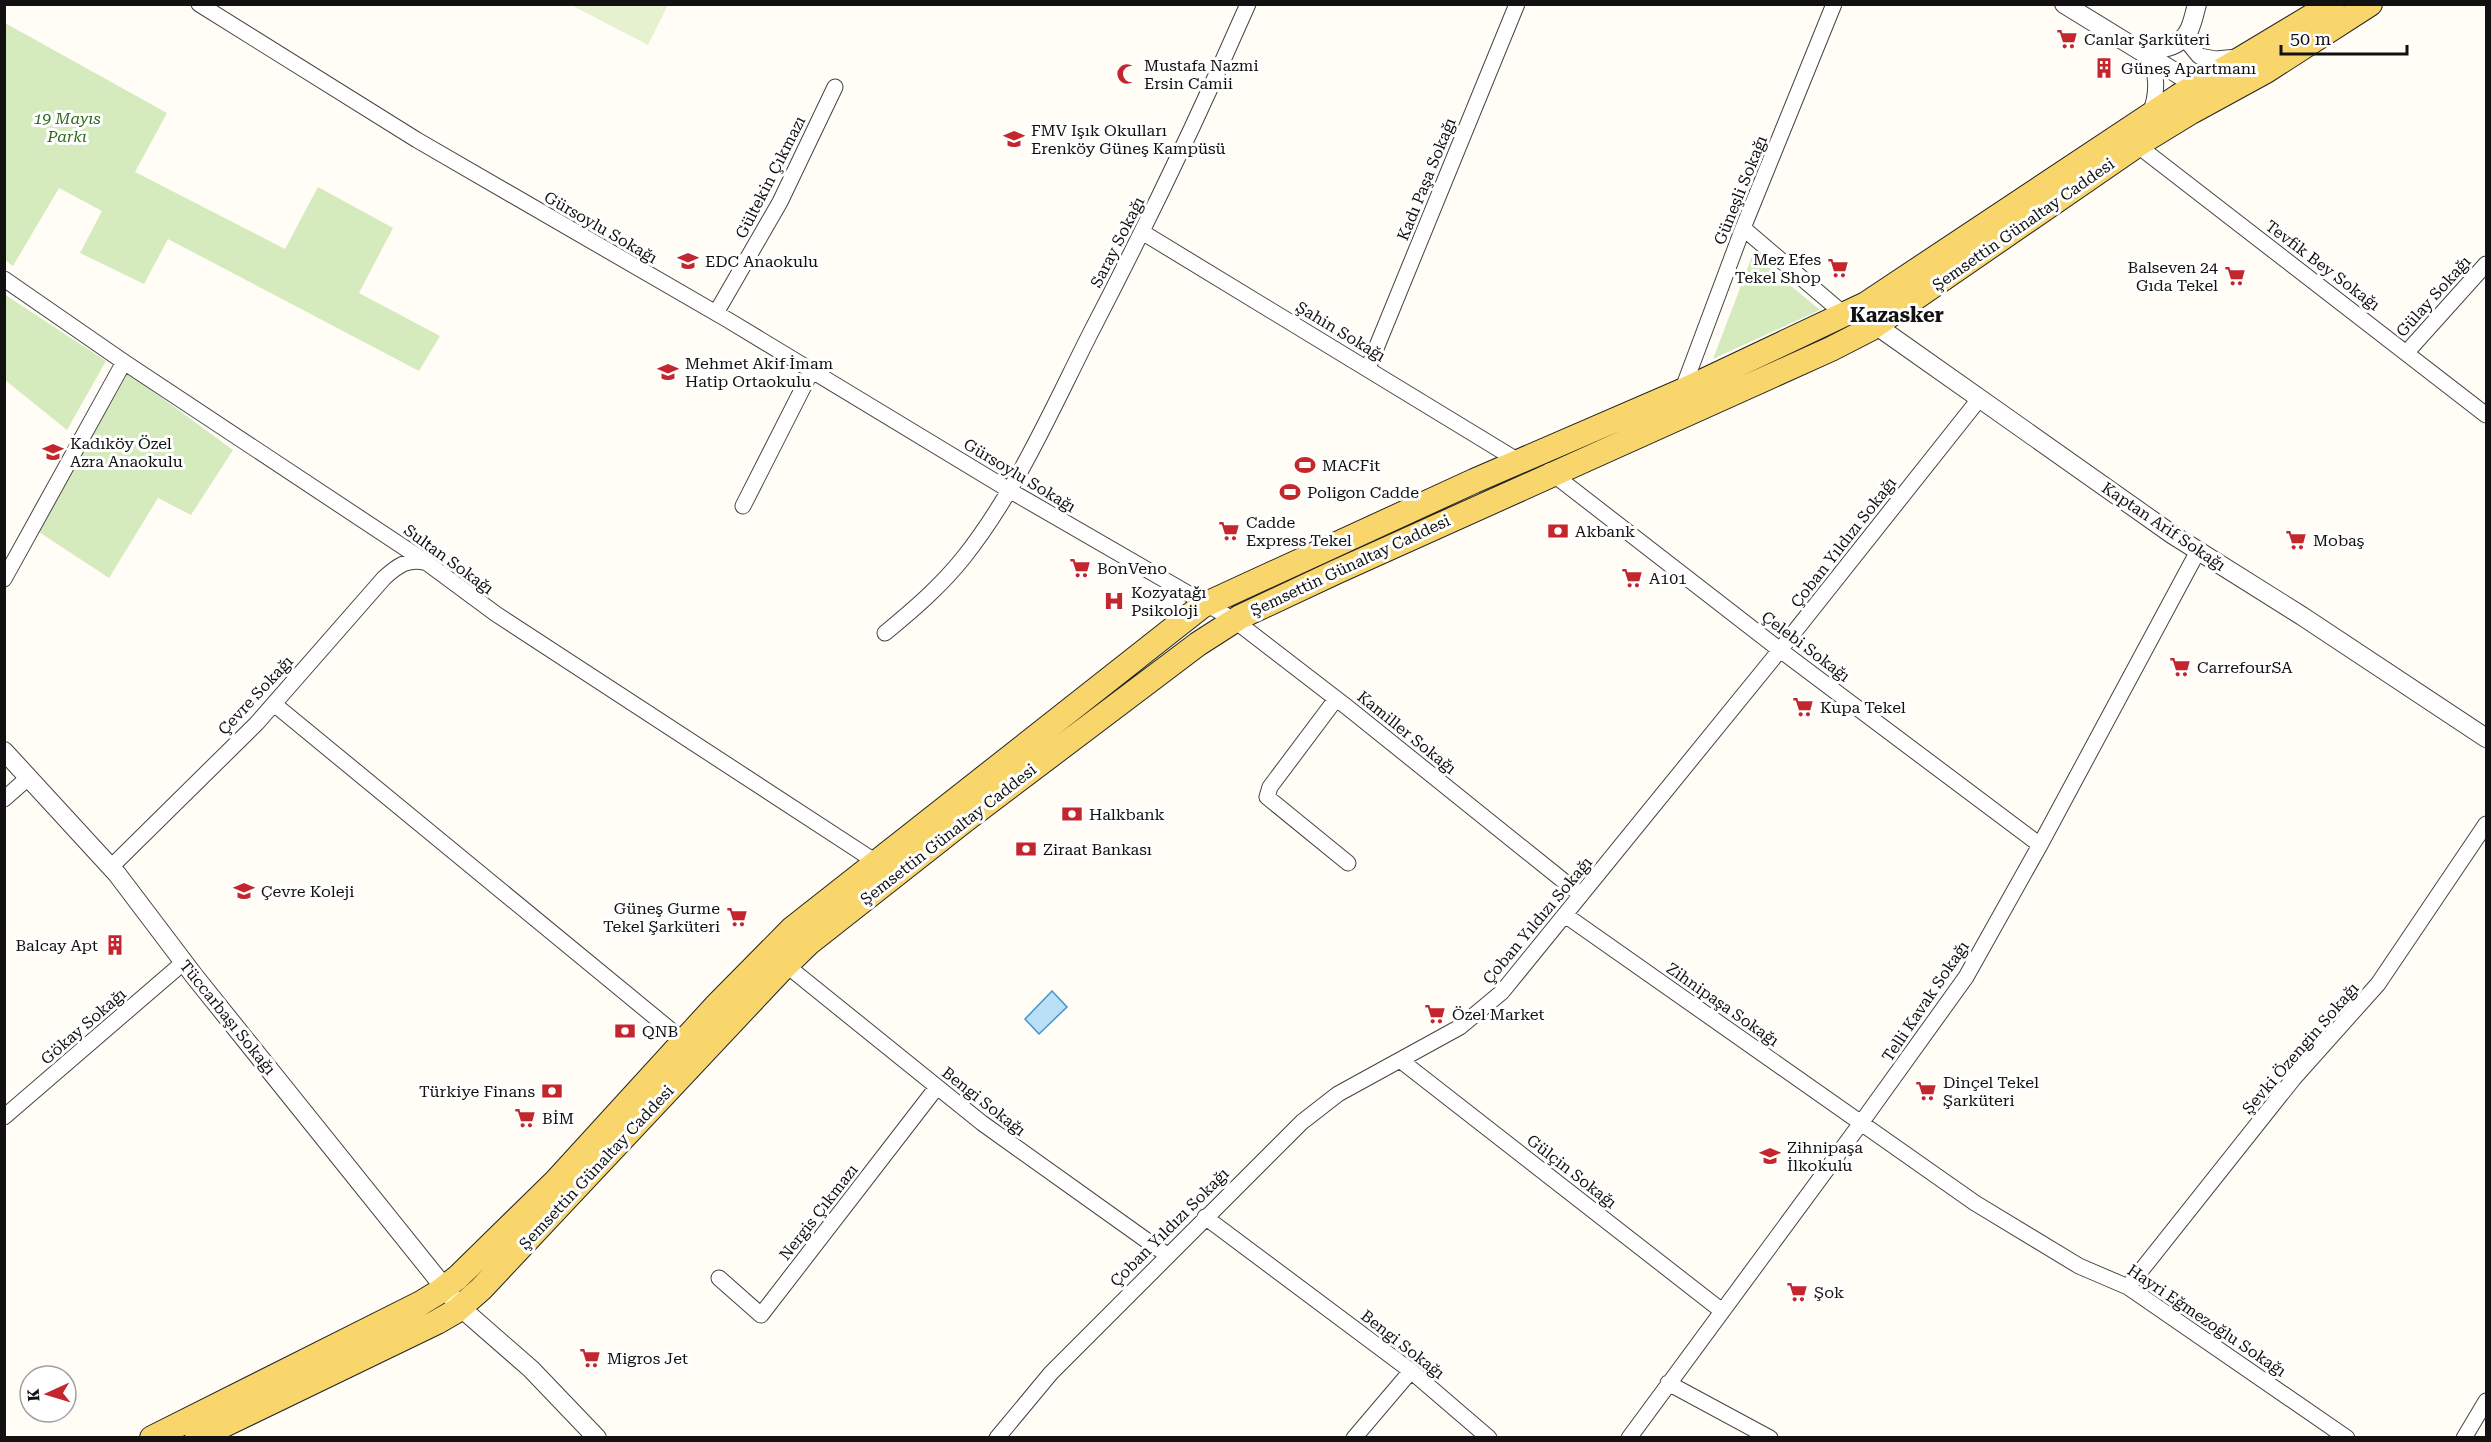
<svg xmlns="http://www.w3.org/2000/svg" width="2491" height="1442" font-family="'Roboto Serif',serif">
	<rect width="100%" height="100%" fill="#fffdf5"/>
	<path fill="#d5ebbd" d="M 5,23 L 167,113 L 135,172 L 285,249 L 318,187 L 393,228 L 359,293 L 440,336 L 419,371 L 168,239 L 144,284 L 80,253 L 102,211 L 59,188 L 13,266 L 5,260 Z
		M 1753,254 L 1820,310 L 1713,359 Z
		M 4,294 L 106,361 L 67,430 L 5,380 Z
		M 128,373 L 233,450 L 191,515 L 158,498 L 109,578 L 36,530 Z"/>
	<path fill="#e6f2cf" d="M 574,4 L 668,4 L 668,5 L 648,45 L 573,6 Z"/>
	<path fill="#b9e0f7" stroke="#3f96cf" stroke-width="1.5" d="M 1052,991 L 1067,1007 L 1039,1034 L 1025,1019 Z"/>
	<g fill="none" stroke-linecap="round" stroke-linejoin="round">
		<g stroke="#444" stroke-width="17">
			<path id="minor" d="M 199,4 L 417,140 L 728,320 L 1009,490 L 1234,620 L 1347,707 L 1581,895
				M 2190,30 L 2190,45 L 2199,56 L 2216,59 L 2237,57
				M 2145,53 C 2159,68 2158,97 2149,115
				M 2137,145 L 2486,415
				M 1743,228 L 1845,315
				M 1142,232 L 1520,462
				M 4,279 L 124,362 L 423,560 L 496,614 L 876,862
				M 716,313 L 780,202 L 835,87
				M 2407,352 L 2486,264
				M 1368,368 L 1517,4
				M 1682,391 L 1743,228 L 1834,4
				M 1549,471 L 1780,650 L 2040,845
				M 743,506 L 812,370
				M 4,579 L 124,362
				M 885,633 C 913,610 941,586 964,557 C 1017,490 1052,409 1091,332 C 1147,224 1199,116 1248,4
				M 1336,699 L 1270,787 L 1267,797 L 1348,863
				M 274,704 L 684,1041
				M 4,799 L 29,777
				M 111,867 L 257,723 L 384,578 C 397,566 409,557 427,563
				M 1565,915 L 1975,1203 L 2079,1266 L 2128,1287 L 2347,1438
				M 786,965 L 982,1123 L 1167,1255
				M 1400,1060 L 1722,1311
				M 4,1117 L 184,962
				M 1205,1217 L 1411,1371 L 1489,1438
				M 719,1278 L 761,1315 L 937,1087
				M 2128,1287 L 2294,1078 L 2378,984 L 2486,824
				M 1668,1383 L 1770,1438
				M 997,1438 L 1051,1373 L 1302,1122 L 1338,1094 L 1460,1027 L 1502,992 L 1780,650 L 1980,398
				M 1354,1438 L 1411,1371
				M 1629,1438 L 1861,1123 L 1966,977 L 2040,845 L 2198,551
				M 2464,1438 L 2486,1401"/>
		</g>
		<g stroke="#444" stroke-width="20">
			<path id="tertiary" d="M 2064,4 L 2204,90
				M 2138,48 C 2156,52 2182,48 2190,28 C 2193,21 2195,12 2197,4
				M 1867,319 L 2173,535 L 2302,616 L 2486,738
				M 4,751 L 117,874 L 195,977 L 460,1307 L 531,1369 L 597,1438"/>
		</g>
		<g stroke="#222" stroke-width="26">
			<path id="primary" d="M 152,1438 L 421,1303 L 439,1292 L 458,1277 L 556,1181 L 715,1007 L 792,929 L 1202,606 L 1474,481 L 1682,391 L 1866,304 L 2179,96 L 2332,4
				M 197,1438 L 437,1322 L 456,1311 L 481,1289 L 779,972 L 810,942 L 965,820 L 1198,644 L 1240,617 L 1336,572 L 1831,349 L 1870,329 L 2137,145 L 2191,112 L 2266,71 L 2370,4"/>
		</g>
		<use href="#minor" stroke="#fff" stroke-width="15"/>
		<use href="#tertiary" stroke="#fff" stroke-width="18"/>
		<use href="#primary" stroke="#f9d66b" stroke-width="24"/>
	</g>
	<defs>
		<g id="supermarket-bare" transform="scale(1.62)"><path d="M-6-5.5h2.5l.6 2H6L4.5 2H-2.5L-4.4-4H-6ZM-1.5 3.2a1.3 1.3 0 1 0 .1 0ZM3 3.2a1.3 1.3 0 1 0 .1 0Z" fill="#c4262e" stroke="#fff" stroke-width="2.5" paint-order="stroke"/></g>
		<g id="building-bare" transform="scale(1.62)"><path d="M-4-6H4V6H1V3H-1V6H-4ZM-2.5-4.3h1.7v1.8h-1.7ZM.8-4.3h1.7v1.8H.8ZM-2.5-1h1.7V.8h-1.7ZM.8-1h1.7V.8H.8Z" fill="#c4262e" stroke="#fff" stroke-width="2.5" paint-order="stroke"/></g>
		<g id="mosque-bare" transform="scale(1.62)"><path d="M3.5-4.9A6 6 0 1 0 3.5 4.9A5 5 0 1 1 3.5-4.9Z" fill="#c4262e" stroke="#fff" stroke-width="2.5" paint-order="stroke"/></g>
		<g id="school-bare" transform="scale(1.62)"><path d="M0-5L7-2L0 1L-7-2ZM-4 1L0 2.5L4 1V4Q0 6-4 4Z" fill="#c4262e" stroke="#fff" stroke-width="2.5" paint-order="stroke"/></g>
		<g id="stadium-bare" transform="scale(1.62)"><path d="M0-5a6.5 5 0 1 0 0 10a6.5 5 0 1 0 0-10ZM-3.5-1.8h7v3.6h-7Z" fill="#c4262e" stroke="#fff" stroke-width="2.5" paint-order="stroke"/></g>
		<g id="bank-bare" transform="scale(1.62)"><path d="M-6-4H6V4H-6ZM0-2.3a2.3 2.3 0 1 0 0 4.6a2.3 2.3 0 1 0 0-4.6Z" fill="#c4262e" stroke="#fff" stroke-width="2.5" paint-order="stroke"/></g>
		<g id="hospital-bare" transform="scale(1.62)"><path d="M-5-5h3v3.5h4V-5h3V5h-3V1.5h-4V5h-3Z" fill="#c4262e" stroke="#fff" stroke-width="2.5" paint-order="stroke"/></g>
	</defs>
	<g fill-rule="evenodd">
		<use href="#supermarket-bare" x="2067" y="39"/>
		<use href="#building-bare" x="2104" y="68"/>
		<use href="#mosque-bare" x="1127" y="74"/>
		<use href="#school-bare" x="1014" y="139"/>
		<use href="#school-bare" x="688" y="261"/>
		<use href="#supermarket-bare" x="1838" y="268"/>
		<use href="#supermarket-bare" x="2235" y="276"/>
		<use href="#school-bare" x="668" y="372"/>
		<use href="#school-bare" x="53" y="452"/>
		<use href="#stadium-bare" x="1305" y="465"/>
		<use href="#stadium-bare" x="1290" y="492"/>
		<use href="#supermarket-bare" x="1229" y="531"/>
		<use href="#bank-bare" x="1558" y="531"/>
		<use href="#supermarket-bare" x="2296" y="540"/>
		<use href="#supermarket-bare" x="1080" y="568"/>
		<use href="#supermarket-bare" x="1632" y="578"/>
		<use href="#hospital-bare" x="1114" y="601"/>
		<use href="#supermarket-bare" x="2180" y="667"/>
		<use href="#supermarket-bare" x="1803" y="707"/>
		<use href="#bank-bare" x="1072" y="814"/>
		<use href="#bank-bare" x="1026" y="849"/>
		<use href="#school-bare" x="244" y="891"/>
		<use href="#supermarket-bare" x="737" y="917"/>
		<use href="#building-bare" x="115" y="945"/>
		<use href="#supermarket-bare" x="1435" y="1014"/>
		<use href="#bank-bare" x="625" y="1031"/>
		<use href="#bank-bare" x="552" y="1091"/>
		<use href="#supermarket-bare" x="1926" y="1091"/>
		<use href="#supermarket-bare" x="525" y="1118"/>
		<use href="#school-bare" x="1770" y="1156"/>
		<use href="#supermarket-bare" x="1797" y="1292"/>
		<use href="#supermarket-bare" x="590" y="1358"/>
	</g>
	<g text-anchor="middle" stroke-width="6" stroke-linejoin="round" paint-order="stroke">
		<g font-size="16" fill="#111" stroke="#fff" text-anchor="start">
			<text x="2084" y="45">Canlar Şarküteri</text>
			<text x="1144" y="71">Mustafa Nazmi<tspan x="1144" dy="18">Ersin Camii</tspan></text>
			<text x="2121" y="74">Güneş Apartmanı</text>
			<text x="1031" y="136">FMV Işık Okulları<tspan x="1031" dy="18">Erenköy Güneş Kampüsü</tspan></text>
			<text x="1821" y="265" text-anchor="end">Mez Efes<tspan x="1821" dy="18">Tekel Shop</tspan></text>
			<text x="705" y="267">EDC Anaokulu</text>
			<text x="2218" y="273" text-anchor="end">Balseven 24<tspan x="2218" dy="18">Gıda Tekel</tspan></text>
			<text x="685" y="369">Mehmet Akif İmam<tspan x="685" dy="18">Hatip Ortaokulu</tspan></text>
			<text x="70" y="449">Kadıköy Özel<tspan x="70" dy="18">Azra Anaokulu</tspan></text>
			<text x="1322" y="471">MACFit</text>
			<text x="1307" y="498">Poligon Cadde</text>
			<text x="1246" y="528">Cadde<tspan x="1246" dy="18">Express Tekel</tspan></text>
			<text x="1575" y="537">Akbank</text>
			<text x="2313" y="546">Mobaş</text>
			<text x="1097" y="574">BonVeno</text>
			<text x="1649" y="584">A101</text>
			<text x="1131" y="598">Kozyatağı<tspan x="1131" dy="18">Psikoloji</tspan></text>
			<text x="2197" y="673">CarrefourSA</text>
			<text x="1820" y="713">Kupa Tekel</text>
			<text x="1089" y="820">Halkbank</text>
			<text x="1043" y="855">Ziraat Bankası</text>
			<text x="261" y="897">Çevre Koleji</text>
			<text x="720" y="914" text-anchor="end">Güneş Gurme<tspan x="720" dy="18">Tekel Şarküteri</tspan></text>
			<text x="98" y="951" text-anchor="end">Balcay Apt</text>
			<text x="1452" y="1020">Özel Market</text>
			<text x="642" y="1037">QNB</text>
			<text x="1943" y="1088">Dinçel Tekel<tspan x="1943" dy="18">Şarküteri</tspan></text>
			<text x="535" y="1097" text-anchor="end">Türkiye Finans</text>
			<text x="542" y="1124">BİM</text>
			<text x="1787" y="1153">Zihnipaşa<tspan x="1787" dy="18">İlkokulu</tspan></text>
			<text x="1814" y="1298">Şok</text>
			<text x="607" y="1364">Migros Jet</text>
		</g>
		<g font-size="16" font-style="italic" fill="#2f6b1f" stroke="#fff">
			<text x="67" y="124">19 Mayıs<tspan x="67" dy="18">Parkı</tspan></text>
		</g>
		<g font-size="16" fill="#111" stroke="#fff">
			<text transform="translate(770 177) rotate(-63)" y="6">Gültekin Çıkmazı</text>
			<text transform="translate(1426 179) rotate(-68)" y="6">Kadı Paşa Sokağı</text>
			<text transform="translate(1740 190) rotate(-68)" y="6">Güneşli Sokağı</text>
			<text transform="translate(2023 224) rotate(-35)" y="6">Şemsettin Günaltay Caddesi</text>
			<text transform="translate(601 227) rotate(30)" y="6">Gürsoylu Sokağı</text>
			<text transform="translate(1117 242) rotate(-63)" y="6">Saray Sokağı</text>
			<text transform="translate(2323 265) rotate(37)" y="6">Tevfik Bey Sokağı</text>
			<text transform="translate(2433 296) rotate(-48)" y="6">Gülay Sokağı</text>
			<text transform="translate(1341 331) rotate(31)" y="6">Şahin Sokağı</text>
			<text transform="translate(1020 475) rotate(31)" y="6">Gürsoylu Sokağı</text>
			<text transform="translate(2164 526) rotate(34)" y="6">Kaptan Arif Sokağı</text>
			<text transform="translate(1843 542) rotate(-52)" y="6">Çoban Yıldızı Sokağı</text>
			<text transform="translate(449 559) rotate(36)" y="6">Sultan Sokağı</text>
			<text transform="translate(1350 565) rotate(-25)" y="6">Şemsettin Günaltay Caddesi</text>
			<text transform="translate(1806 646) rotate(37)" y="6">Çelebi Sokağı</text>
			<text transform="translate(255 695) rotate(-47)" y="6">Çevre Sokağı</text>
			<text transform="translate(1407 732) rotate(39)" y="6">Kamiller Sokağı</text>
			<text transform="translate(948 834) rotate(-38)" y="6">Şemsettin Günaltay Caddesi</text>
			<text transform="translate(1537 920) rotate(-50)" y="6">Çoban Yıldızı Sokağı</text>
			<text transform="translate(1925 1001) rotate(-56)" y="6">Telli Kavak Sokağı</text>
			<text transform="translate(1723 1004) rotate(35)" y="6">Zihnipaşa Sokağı</text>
			<text transform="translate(228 1017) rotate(51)" y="6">Tüccarbaşı Sokağı</text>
			<text transform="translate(83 1026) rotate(-41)" y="6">Gökay Sokağı</text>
			<text transform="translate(2300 1048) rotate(-49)" y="6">Şevki Özengin Sokağı</text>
			<text transform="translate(984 1101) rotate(38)" y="6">Bengi Sokağı</text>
			<text transform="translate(596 1167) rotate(-47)" y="6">Şemsettin Günaltay Caddesi</text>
			<text transform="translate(1572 1171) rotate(38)" y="6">Gülçin Sokağı</text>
			<text transform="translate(818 1212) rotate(-52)" y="6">Nergis Çıkmazı</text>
			<text transform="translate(1169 1227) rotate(-45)" y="6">Çoban Yıldızı Sokağı</text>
			<text transform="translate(2207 1320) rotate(34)" y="6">Hayri Eğmezoğlu Sokağı</text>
			<text transform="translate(1403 1344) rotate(38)" y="6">Bengi Sokağı</text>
		</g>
		<g font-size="20" font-weight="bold" fill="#111" stroke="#fff">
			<text x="1897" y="322">Kazasker</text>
		</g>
	</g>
	<rect width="2491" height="1442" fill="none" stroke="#111111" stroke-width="12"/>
	<g transform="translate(48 1394) rotate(266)"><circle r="28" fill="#ffffff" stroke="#a0a0a0" stroke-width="1.5"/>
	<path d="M0-4.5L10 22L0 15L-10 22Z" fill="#c4262e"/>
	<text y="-9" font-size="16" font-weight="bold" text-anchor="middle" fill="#111111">K</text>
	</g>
	<path d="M2281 45v9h126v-9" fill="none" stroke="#111111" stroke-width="3"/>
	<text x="2290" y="45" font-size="18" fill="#111111" stroke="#ffffff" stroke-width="4.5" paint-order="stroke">50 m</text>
</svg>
